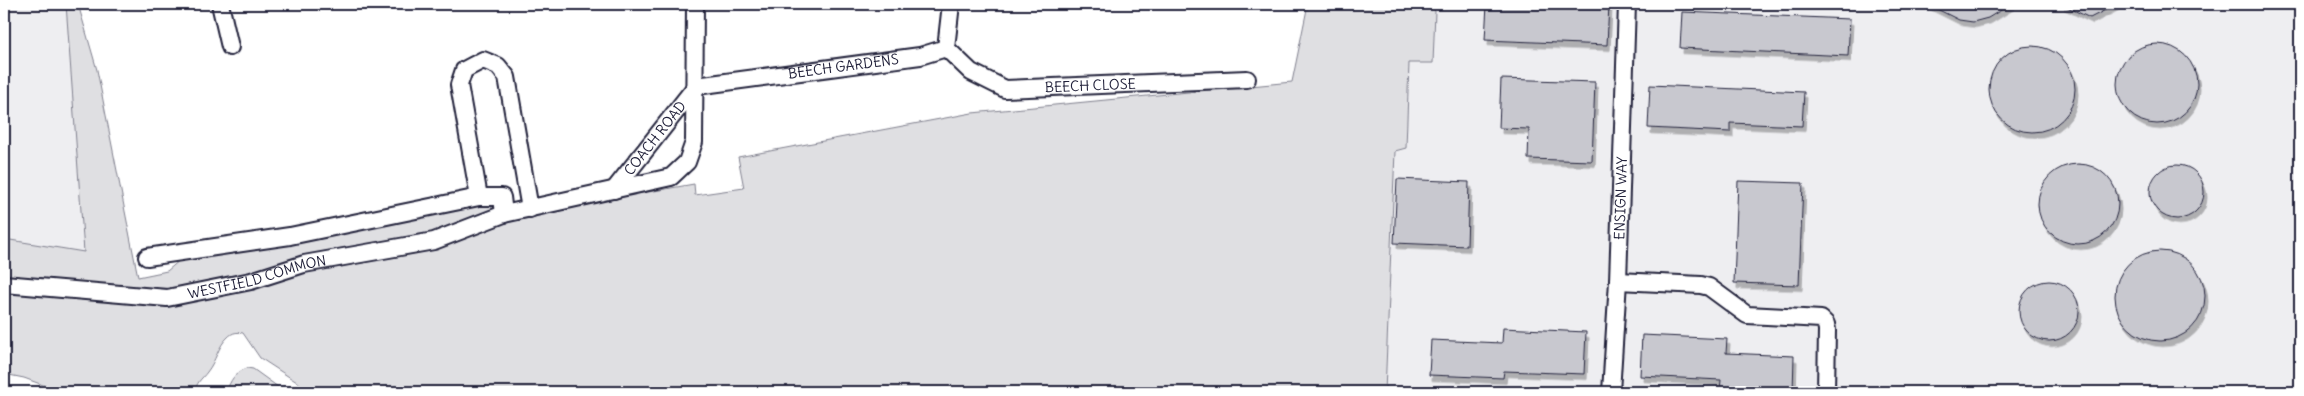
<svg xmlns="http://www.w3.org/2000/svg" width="2304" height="396" font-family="Delius,sans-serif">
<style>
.built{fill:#eeeef1}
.green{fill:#dfdfe2;stroke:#80808e}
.building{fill:#c8c8cf;stroke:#22223b;filter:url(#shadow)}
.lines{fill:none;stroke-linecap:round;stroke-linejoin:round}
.minor-casing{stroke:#22223b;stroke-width:20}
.minor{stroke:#fff;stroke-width:16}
.labels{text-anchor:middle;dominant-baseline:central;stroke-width:4;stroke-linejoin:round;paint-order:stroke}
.street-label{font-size:14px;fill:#22223b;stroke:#fff}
</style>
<defs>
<filter id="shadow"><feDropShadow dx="3" dy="5.5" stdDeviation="0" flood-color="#0004"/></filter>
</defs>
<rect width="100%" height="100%" fill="#fff"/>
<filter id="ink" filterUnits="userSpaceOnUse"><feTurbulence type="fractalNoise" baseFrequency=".02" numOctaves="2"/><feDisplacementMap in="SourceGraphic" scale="10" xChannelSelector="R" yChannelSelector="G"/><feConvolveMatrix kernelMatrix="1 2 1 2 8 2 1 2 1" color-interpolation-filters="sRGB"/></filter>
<g filter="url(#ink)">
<g class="built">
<polygon points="4,4 66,4 85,253 4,239"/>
<polygon points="1428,4 2300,4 2300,392 1385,392 1395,150 1406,148 1409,63 1433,63 1435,11"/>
</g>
<g class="green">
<path d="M66,4H78L97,70L138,277L167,271L186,255L485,203L509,219L537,216L620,197L694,184L695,195L744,188L738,157L972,113L1292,82L1308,4H1428L1435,11L1433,63H1409L1406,148L1395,151L1385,392H309L300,384L260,358L243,333C237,332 233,332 228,337C218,346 216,361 207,372C202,379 195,383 196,392H62L24,378L4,374V239L84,252Z"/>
<path d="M247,368L253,369L285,392H226C231,380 234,373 247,368Z"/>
</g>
<g class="building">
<polygon points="1487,4 1609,4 1607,45 1485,40"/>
<polygon points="1927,4 2011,4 1988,18 1973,22 1959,20"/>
<polygon points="2061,4 2117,4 2090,18"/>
<polygon points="1682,12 1850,19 1848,56 1680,48"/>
<circle cx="2157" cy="84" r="40"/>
<circle cx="2032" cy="89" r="43"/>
<polygon points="1501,79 1595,82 1592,161 1528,159 1529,129 1499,128"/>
<polygon points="1650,85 1804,92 1802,126 1730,123 1730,132 1648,128"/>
<circle cx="2078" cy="204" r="40"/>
<circle cx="2177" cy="192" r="27"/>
<polygon points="1397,179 1469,182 1467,246 1394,243"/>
<polygon points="1738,181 1803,183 1799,285 1734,283"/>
<circle cx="2160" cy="296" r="45"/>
<circle cx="2049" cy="311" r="30"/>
<polygon points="1503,328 1586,332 1584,374 1504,371 1503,378 1429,375 1431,340 1502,343"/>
<polygon points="1642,335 1727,339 1726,353 1794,356 1793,392 1720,390 1721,380 1640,376"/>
</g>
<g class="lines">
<defs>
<g id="minor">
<polyline points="220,4 230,47"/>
<path id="s1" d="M946,48L971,72L1005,89L1247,79"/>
<path id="s2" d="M614,190L696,86L920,56L946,48L951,4"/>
<polyline points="479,197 459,85 464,70 483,60 498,66 507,77 530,209"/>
<polyline points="147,257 290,236 479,197 502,197 504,214 671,177 687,162 694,142 695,4"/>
<polyline points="1618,281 1701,285 1709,287 1747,315 1821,319 1826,324 1827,330 1826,392"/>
<path id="s3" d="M4,284L167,298L251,281L304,264L434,241L504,214"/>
<path id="s4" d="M1611,392L1618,281L1627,4"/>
</g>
</defs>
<use href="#minor" class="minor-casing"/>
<use href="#minor" class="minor"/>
</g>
</g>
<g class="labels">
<g class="street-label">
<text stroke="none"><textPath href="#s2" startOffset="281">BEECH GARDENS</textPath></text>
<text stroke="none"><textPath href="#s1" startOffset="158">BEECH CLOSE</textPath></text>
<text stroke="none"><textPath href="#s2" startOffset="66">COACH ROAD</textPath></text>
<text stroke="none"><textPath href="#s4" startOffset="194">ENSIGN WAY</textPath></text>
<text stroke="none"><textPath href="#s3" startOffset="256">WESTFIELD COMMON</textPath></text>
</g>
</g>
<rect width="2304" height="396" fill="none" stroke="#fff" stroke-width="20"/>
<rect x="10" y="10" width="2284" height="376" fill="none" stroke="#22223b" stroke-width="2" filter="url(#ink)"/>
</svg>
